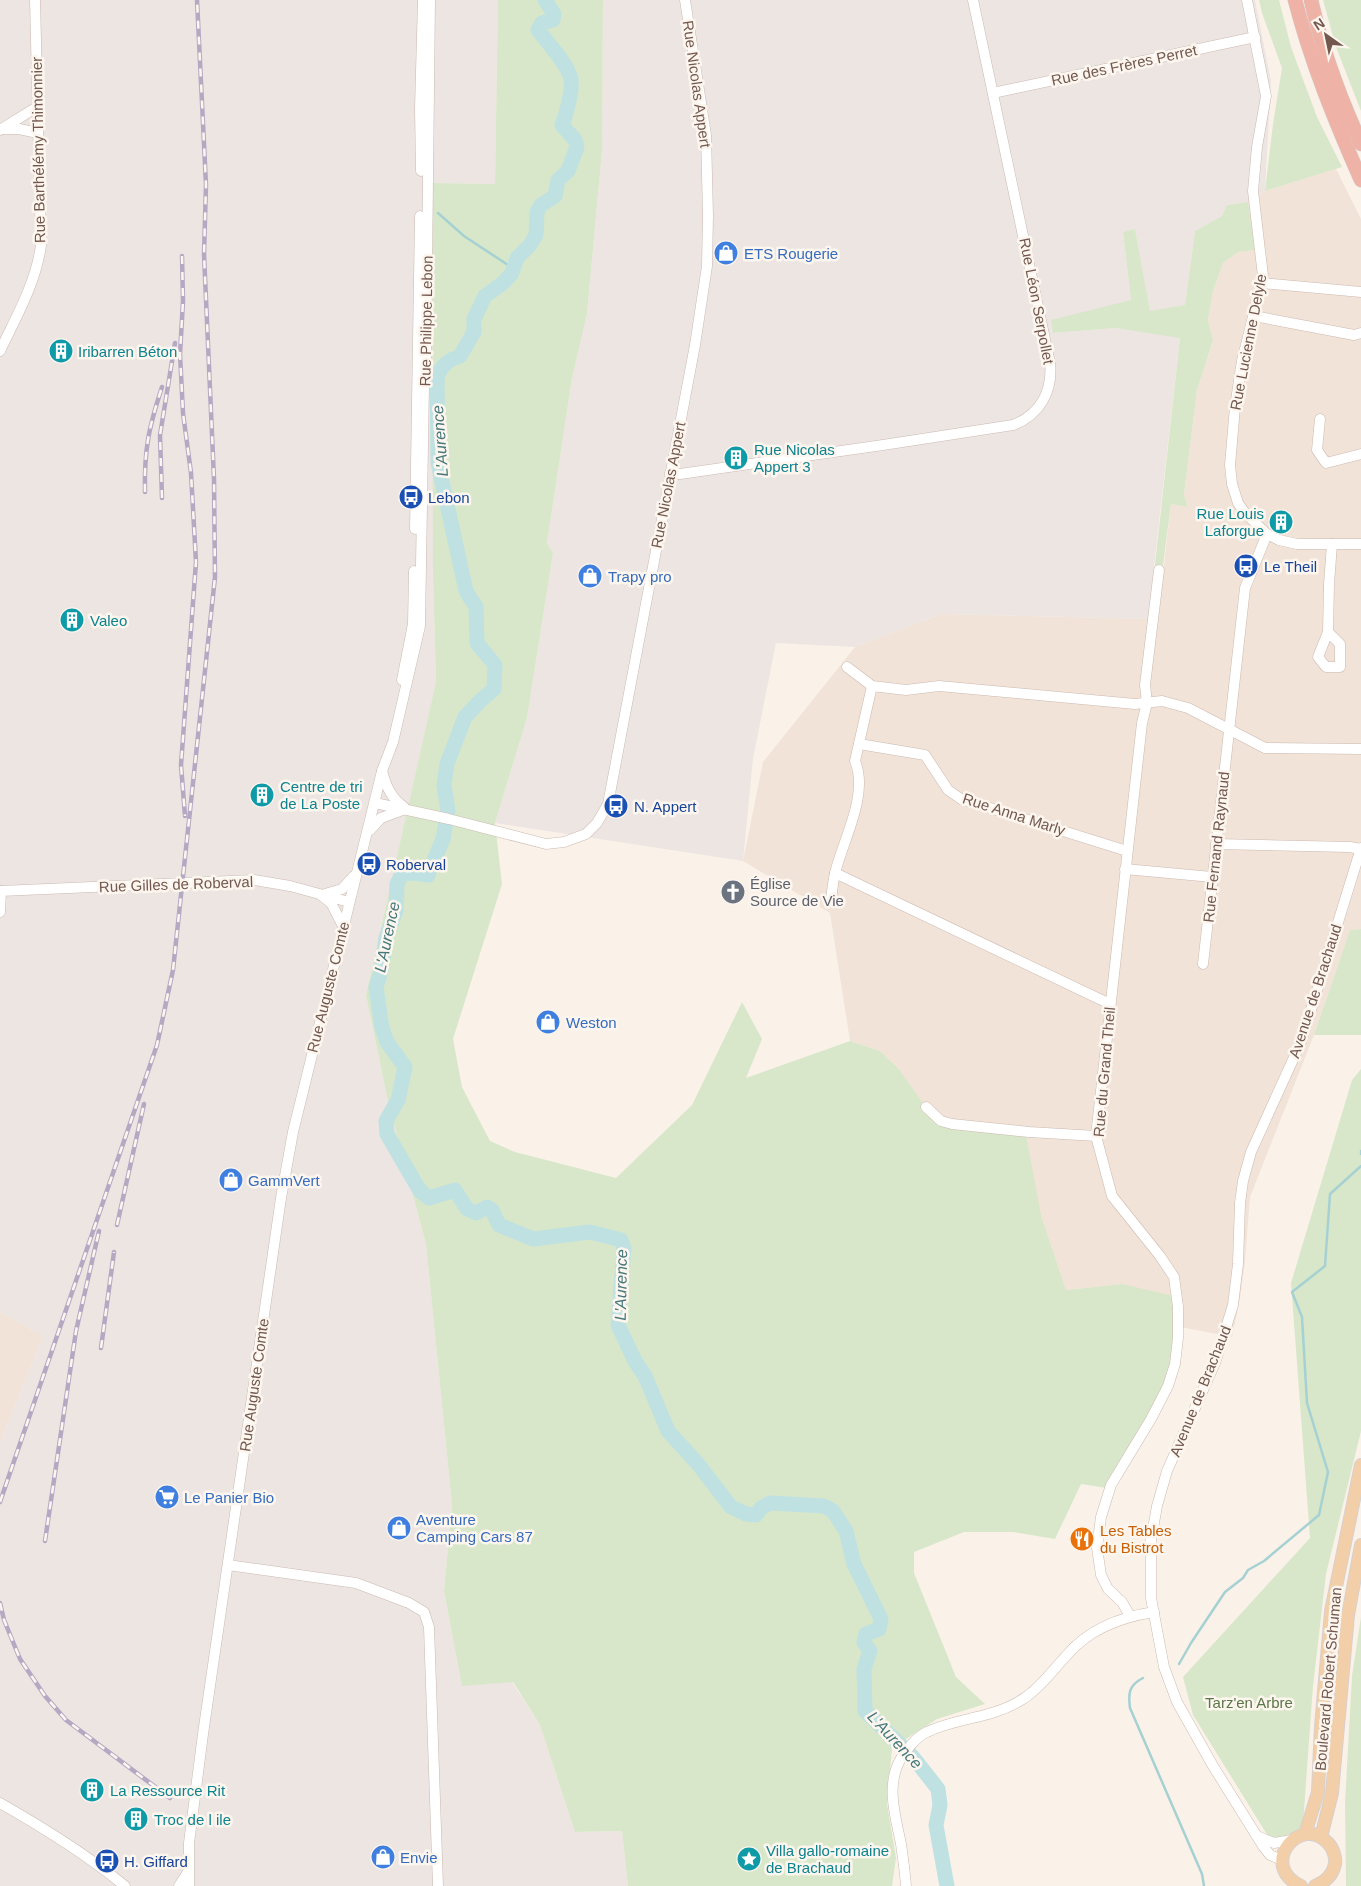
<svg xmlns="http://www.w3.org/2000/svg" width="1361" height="1886" font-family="Arial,sans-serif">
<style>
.residential{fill:#f1e3d8}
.industrial{fill:#ece5e2}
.green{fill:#d8e7c9}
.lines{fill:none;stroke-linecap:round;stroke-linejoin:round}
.stream{stroke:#a6d1d3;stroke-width:2.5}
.river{stroke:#bfe1e2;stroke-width:15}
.minor-casing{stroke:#ccb9b0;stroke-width:11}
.major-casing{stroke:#d8d0ce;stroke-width:14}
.highway-casing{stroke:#d8d0ce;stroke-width:15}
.minor{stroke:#fff;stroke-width:10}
.major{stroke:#f2cfa9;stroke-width:12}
.highway{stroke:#eeb2a6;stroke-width:14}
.rail-casing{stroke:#b4a8c3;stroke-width:4.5}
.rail{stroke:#fdf6ef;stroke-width:2.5;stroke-dasharray:8;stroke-linecap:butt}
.labels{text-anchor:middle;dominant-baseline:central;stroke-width:5;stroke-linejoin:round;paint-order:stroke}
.street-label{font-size:15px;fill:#72584f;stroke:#fdf6ef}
.shop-label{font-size:15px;fill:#366cbe;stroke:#fdf6ef;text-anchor:start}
.culture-label{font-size:15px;fill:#0d838f;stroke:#fdf6ef;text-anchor:start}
.transit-label{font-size:15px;fill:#164399;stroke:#fdf6ef;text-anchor:start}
.worship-label{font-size:15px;fill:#5b616d;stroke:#fdf6ef;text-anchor:start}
.food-label{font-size:15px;fill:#c56008;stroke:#fdf6ef;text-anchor:start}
.park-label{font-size:15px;fill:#5b7748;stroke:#fdf6ef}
.water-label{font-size:16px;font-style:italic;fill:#47797c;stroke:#fdf6ef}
</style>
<rect width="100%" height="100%" fill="#faf2e9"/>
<g class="residential">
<polygon points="1336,169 1361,219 1361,929 1350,930 1314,1035 1250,1197 1245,1261 1240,1299 1232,1337 1175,1326 1122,1284 1066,1290 1041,1215 927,1110 899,1069 880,1051 850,1041 830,913 743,861 763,762 855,647 942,614 1148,619 1154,573 1163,573 1171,504 1188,507 1184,495 1197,390 1213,342 1208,320 1213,291 1223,263 1238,252 1255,250 1248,202 1265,191"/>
<polygon points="0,1312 43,1336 0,1443"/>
</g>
<g class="industrial">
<polygon points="0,0 498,0 495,184 433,183 433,574 436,683 366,995 389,1106 426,1244 452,1504 444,1591 462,1685 512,1682 540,1725 575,1832 622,1831 628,1886 0,1886 0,1443 43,1336 0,1312"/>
<polygon points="603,0 1255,0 1271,81 1265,191 1248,202 1227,205 1222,216 1195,231 1185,305 1150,312 1135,229 1123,232 1131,300 1053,333 1116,328 1180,337 1148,619 942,614 855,647 776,643 753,759 743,861 495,823 527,718 553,553 547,543 572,378 587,314 602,151"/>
</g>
<g class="green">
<path d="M498,0H603L602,151L587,314L572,378L547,543L553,553L527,718L495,823L502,884L453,1039L462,1087L490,1141L515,1152L616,1178L692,1105L742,1002L762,1039L746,1078L850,1041L880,1051L899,1069L934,1119L1026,1135L1041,1215L1066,1290L1122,1284L1174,1296C1174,1313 1175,1330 1174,1346C1170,1387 1127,1450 1107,1488L1081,1484L1055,1539L1013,1532H964L914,1552V1573L956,1677L985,1704L937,1719L892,1748L887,1804L896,1858L892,1886H628L622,1831L575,1832L540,1725L513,1682L462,1686L444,1591L452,1504L426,1244L389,1106L366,995L436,682L433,574L432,183L495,184Z"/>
<polygon points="1259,0 1279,0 1291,47 1317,117 1342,167 1265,191 1273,124 1282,68 1262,13"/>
<polygon points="1323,0 1361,0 1361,111 1336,47"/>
<polygon points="1248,202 1255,250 1238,252 1223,263 1213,291 1208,320 1213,341 1197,390 1184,495 1188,507 1171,504 1162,573 1154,573 1180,338 1116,328 1053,333 1051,320 1131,300 1123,232 1135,229 1150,311 1185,305 1195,231 1222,216 1227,205"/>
<polygon points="1361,929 1361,1035 1314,1035 1350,930"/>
<polygon points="1361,1069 1361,1431 1326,1574 1313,1686 1302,1838 1271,1841 1193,1715 1183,1677 1310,1538 1291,1283 1352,1080"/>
<polygon points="1361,1617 1361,1886 1346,1886 1345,1803 1352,1676"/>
</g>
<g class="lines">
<g class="stream">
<polyline points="438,213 464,236 514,269"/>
<polyline points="1361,1151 1361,1154"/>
<polyline points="1179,1664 1191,1643 1225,1592 1243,1578 1248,1570 1264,1561 1319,1515 1328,1472 1307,1403 1302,1317 1292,1292 1325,1266 1330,1194 1361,1166"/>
<path d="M1143,1678C1129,1685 1128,1693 1130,1708L1202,1874L1204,1886"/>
</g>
<path class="river" d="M545,0L554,14L553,20L542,23L538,30C547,42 568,64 571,79C573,90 566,115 562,125L575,140L577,147L568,171L558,180L555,196L541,205L537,212L536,235L530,245L517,258L512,273L503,283L485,296L474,319V332L460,356C448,360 442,365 437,377L438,463L466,591L476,607L477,643L495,665L494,689L480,701L465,717L447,764L444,785L448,811L443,839L428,875L414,873L402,874L397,884L396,911L386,938L381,972L376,987L382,1028L387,1042L405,1067L398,1100L386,1121L387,1134L420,1191L429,1198L455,1190L467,1209L476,1213L487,1207L492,1210L499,1225L533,1239L590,1232L621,1240L624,1248L618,1325L635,1361L645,1376L668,1431L698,1464L731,1507L746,1514L756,1515L761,1508L770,1503L824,1506L833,1511L846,1531L854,1564L881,1619L879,1629L866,1634L864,1642L870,1651L864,1669L865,1711L913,1757L938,1789L940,1805L936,1825L947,1886"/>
<defs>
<g id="minor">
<polyline points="1247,0 1266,96 1257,147 1253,191 1263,276 1242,361 1235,407 1230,465 1232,484 1238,503 1245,513 1267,534 1279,540 1297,544 1361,544"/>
<polyline points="993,93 1255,37"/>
<polyline points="2,129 19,129 38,133"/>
<polyline points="0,130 37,107"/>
<polyline points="421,171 420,108 423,0"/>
<polyline points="1261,283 1361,292"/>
<polyline points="1254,316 1354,335 1361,333"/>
<path d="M0,351C16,317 36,283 41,245L35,0"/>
<polyline points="1320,419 1317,450 1326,463 1361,454"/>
<path d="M670,473L680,474L883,445L1013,425C1040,415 1053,391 1050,363L973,0"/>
<polyline points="415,529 420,216"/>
<polyline points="1328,632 1340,644 1340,667 1326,667 1318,657 1328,632 1329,584 1332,544"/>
<polyline points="847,667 872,686"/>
<polyline points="402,680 413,624 414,571"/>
<polyline points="859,744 925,755 948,790 961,799 1127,851"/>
<path d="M382,771C386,786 391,798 404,807"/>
<polyline points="375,803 449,819 546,844 564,842 586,834 597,823 608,804 695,345 707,266 708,216 706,135 685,0"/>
<polyline points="370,830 381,818 405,809"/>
<polyline points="1216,844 1350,847 1360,849"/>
<polyline points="1125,869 1212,877"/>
<polyline points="835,873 1110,1004"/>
<polyline points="0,891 254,880 290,886 349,902"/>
<polyline points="325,894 342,889 354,876"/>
<polyline points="321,895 331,903 344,928"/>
<path d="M831,900C832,892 833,882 835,873C843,840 869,795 855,761L872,686L906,690L939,686L1135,704L1162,701L1188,708L1265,748L1361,749"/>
<polyline points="0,912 1,891"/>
<polyline points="1203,964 1245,588 1267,534"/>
<polyline points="926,1107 941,1121 952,1124 1029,1132 1096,1136"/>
<polyline points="228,1565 356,1583 409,1603 424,1612 429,1627 438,1886"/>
<polyline points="1130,1616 1122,1602 1108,1589 1101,1575 1097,1548 1101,1517 1111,1485 1151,1419 1168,1386 1175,1364 1178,1338 1178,1307 1174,1277 1160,1256 1112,1196 1096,1136 1142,723 1147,703 1145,685 1159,570"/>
<path d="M0,1803C44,1828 86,1854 125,1886"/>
<polyline points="1259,1837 1274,1843 1292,1840"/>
<polyline points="1282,1860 1270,1855 1263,1846 1213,1766 1177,1702 1164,1667 1151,1598 1151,1540 1157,1506 1167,1471 1215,1363 1233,1305 1238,1264 1240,1203 1243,1181 1251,1152 1301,1042 1361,848"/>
<polyline points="179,1886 188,1872"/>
<polyline points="189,1886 189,1843 203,1734 281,1198 293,1132 382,771 393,742 420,626 424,385 426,358 430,0"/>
<path d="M906,1886C905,1872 903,1858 901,1844C896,1818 886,1788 899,1762C904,1752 917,1736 927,1732C956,1718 988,1719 1018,1702C1038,1691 1051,1672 1067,1655C1089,1629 1121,1617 1154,1612"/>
</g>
<g id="major">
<polyline points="1305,1834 1318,1792 1321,1726 1331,1611 1361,1465"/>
<polyline points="1321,1837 1332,1793 1348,1615 1361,1545"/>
<path d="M1301,1886C1257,1865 1301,1813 1328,1843C1333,1848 1336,1857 1335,1864C1333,1875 1325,1882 1315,1886"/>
</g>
<g id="highway">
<path d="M1295,0C1311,62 1335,121 1361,180"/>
<path d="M1311,0C1322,49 1340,98 1361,144"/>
</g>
</defs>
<use href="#minor" class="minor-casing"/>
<use href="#major" class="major-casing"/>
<use href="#highway" class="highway-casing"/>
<use href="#minor" class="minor"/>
<use href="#major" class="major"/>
<use href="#highway" class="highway"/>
<defs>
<g id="rail">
<polyline points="182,256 183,301 180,354 183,413 191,473 196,562 181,765 185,816"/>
<path d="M145,492C144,449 149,427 162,387"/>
<polyline points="162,498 160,435 175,343"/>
<polyline points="117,1225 144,1104"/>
<polyline points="101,1348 114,1252"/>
<polyline points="0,1502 157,1045 173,970 215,577 214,479 204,254 206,185 197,0"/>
<polyline points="45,1541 76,1331 99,1231"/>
<polyline points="0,1603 4,1620 20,1659 45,1696 66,1720 170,1798"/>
</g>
</defs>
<use href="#rail" class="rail-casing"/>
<use href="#rail" class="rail"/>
</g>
<defs>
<symbol id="shop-disc" viewBox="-11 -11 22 22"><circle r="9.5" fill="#3f7fe0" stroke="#fdf6ef"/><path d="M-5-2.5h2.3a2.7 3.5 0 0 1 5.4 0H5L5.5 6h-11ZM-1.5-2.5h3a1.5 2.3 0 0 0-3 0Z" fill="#fff"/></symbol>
<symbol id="building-disc" viewBox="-11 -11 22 22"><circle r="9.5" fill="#0f9aa8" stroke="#fdf6ef"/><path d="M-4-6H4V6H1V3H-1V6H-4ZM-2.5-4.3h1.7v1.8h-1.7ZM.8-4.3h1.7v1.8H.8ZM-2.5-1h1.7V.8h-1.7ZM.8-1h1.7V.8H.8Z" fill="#fff"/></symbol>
<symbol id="bus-disc" viewBox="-11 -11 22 22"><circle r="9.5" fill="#1a4fb4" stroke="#fdf6ef"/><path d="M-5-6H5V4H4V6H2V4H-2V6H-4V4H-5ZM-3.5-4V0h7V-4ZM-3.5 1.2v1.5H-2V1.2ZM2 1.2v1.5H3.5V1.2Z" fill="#fff"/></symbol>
<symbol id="church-disc" viewBox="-11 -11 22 22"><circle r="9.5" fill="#6b7280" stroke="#fdf6ef"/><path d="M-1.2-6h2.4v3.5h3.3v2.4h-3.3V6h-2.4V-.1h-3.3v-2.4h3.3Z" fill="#fff"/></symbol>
<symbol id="supermarket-disc" viewBox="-11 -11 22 22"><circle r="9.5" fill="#3f7fe0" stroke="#fdf6ef"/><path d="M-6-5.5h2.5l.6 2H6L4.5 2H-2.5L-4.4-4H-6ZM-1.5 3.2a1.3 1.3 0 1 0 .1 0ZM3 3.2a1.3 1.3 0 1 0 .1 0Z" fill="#fff"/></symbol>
<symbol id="restaurant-disc" viewBox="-11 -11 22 22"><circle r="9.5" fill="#e8710a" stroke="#fdf6ef"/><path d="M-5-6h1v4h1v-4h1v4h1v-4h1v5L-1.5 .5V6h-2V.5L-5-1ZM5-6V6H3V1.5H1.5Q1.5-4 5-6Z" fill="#fff"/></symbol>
<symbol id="sight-disc" viewBox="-11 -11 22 22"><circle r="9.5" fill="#0f9aa8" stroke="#fdf6ef"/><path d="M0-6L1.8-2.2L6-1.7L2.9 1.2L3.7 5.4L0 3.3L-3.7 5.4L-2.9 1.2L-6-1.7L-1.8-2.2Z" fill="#fff"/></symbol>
</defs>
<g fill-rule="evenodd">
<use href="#shop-disc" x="712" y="239" width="28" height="28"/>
<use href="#building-disc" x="47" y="337" width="28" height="28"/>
<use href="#building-disc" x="722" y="444" width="28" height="28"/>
<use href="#bus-disc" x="397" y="483" width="28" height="28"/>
<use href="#building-disc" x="1267" y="508" width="28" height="28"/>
<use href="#bus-disc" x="1232" y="552" width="28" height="28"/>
<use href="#shop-disc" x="576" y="562" width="28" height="28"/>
<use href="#building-disc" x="58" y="606" width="28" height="28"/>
<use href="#building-disc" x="248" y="781" width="28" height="28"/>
<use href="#bus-disc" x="602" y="792" width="28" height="28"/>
<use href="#bus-disc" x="355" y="850" width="28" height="28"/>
<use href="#church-disc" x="719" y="878" width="28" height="28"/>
<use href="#shop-disc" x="534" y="1008" width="28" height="28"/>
<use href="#shop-disc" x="217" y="1166" width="28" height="28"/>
<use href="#supermarket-disc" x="153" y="1483" width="28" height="28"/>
<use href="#shop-disc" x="385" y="1514" width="28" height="28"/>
<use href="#restaurant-disc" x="1068" y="1525" width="28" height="28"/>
<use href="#building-disc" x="78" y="1776" width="28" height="28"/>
<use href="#building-disc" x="122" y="1805" width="28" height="28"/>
<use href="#shop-disc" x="369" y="1843" width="28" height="28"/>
<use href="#sight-disc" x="735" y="1845" width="28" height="28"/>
<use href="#bus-disc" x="93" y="1847" width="28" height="28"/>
</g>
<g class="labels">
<g class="street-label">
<text transform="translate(1124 65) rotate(-12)">Rue des Frères Perret</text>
<text transform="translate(697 84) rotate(82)">Rue Nicolas Appert</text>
<text transform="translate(38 150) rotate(-91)">Rue Barthélémy Thimonnier</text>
<text transform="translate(1037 301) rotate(79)">Rue Léon Serpollet</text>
<text transform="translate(426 321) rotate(-89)">Rue Philippe Lebon</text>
<text transform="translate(1248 342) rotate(-79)">Rue Lucienne Delyle</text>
<text transform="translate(668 485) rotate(-79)">Rue Nicolas Appert</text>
<text transform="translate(1014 814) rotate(18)">Rue Anna Marly</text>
<text transform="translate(1216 847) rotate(-84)">Rue Fernand Raynaud</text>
<text transform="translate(176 884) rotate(-2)">Rue Gilles de Roberval</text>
<text transform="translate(328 987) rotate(-76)">Rue Auguste Comte</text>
<text transform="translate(1315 991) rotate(-72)">Avenue de Brachaud</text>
<text transform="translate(1104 1072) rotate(-85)">Rue du Grand Theil</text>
<text transform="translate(254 1385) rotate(-82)">Rue Auguste Comte</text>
<text transform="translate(1200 1391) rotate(-68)">Avenue de Brachaud</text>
<text transform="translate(1328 1679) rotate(-85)">Boulevard Robert Schuman</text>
</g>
<g class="shop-label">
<text x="744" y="253">ETS Rougerie</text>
<text x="608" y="576">Trapy pro</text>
<text x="566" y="1022">Weston</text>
<text x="248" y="1180">GammVert</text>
<text x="184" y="1497">Le Panier Bio</text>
<text x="416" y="1519">Aventure<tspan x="416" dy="17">Camping Cars 87</tspan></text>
<text x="400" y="1857">Envie</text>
</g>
<g class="culture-label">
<text x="78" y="351">Iribarren Béton</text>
<text x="754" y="449">Rue Nicolas<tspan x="754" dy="17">Appert 3</tspan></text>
<text x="1264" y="513" text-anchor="end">Rue Louis<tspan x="1264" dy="17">Laforgue</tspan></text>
<text x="90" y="620">Valeo</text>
<text x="280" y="786">Centre de tri<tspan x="280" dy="17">de La Poste</tspan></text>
<text x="110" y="1790">La Ressource Rit</text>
<text x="154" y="1819">Troc de l ile</text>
<text x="766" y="1850">Villa gallo-romaine<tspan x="766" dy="17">de Brachaud</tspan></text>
</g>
<g class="transit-label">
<text x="428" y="497">Lebon</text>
<text x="1264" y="566">Le Theil</text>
<text x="634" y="806">N. Appert</text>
<text x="386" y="864">Roberval</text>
<text x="124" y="1861">H. Giffard</text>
</g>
<g class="worship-label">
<text x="750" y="883">Église<tspan x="750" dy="17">Source de Vie</tspan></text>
</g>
<g class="food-label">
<text x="1100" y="1530">Les Tables<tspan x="1100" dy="17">du Bistrot</tspan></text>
</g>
<g class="park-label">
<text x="1249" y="1702">Tarz'en Arbre</text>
</g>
<g class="water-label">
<text transform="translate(440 441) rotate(-94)">L'Aurence</text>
<text transform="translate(387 937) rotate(-78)">L'Aurence</text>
<text transform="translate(621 1285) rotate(-89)">L'Aurence</text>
<text transform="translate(895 1740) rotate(47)">L'Aurence</text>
</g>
</g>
<g transform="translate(1326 35) rotate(327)" stroke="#fdf6ef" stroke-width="4" paint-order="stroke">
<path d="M0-4L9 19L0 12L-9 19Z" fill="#72584f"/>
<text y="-8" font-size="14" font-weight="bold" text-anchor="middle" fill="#72584f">N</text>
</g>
</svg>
